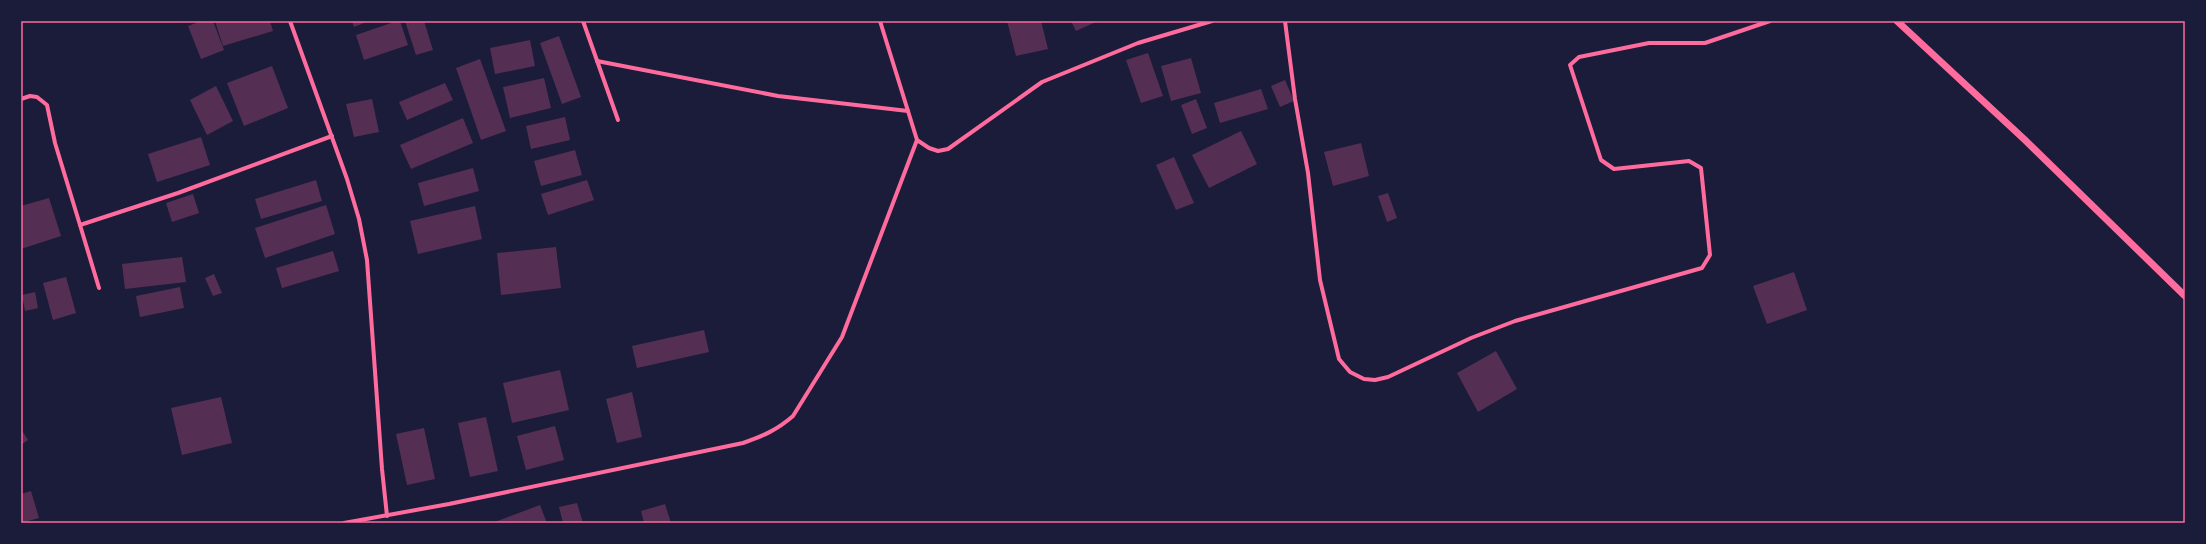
<svg xmlns="http://www.w3.org/2000/svg" width="2206" height="544" font-family="'Roboto Condensed',sans-serif">
<style>
.building{fill:#542f53}
.lines{fill:none;stroke-linecap:round;stroke-linejoin:round}
.minor{stroke:#ff6b9d;stroke-width:4}
.tertiary{stroke:#ff6b9d;stroke-width:7}
.neatline{fill:none;stroke:#ff6b9d;stroke-width:1.5}
</style>
<rect width="100%" height="100%" fill="#1b1b3a"/>
<g class="building">
<polygon points="201,21 213,21 224,50 201,59 188,26"/>
<polygon points="215,21 270,21 273,31 223,46"/>
<polygon points="352,21 369,21 354,27"/>
<polygon points="397,21 400,21 408,45 364,60 356,35"/>
<polygon points="405,21 424,21 433,50 416,55"/>
<polygon points="1007,21 1041,21 1048,49 1016,56"/>
<polygon points="1071,21 1098,21 1076,31"/>
<polygon points="559,36 581,97 562,104 540,43"/>
<polygon points="530,40 535,66 495,74 490,48"/>
<polygon points="1148,53 1163,96 1141,103 1126,60"/>
<polygon points="1191,58 1201,93 1171,101 1161,66"/>
<polygon points="480,59 506,131 481,140 456,68"/>
<polygon points="272,66 288,108 244,126 227,83"/>
<polygon points="544,78 551,108 510,118 503,87"/>
<polygon points="1285,80 1294,101 1280,107 1271,86"/>
<polygon points="445,83 453,100 407,120 399,102"/>
<polygon points="216,86 233,121 207,135 190,100"/>
<polygon points="1261,89 1268,109 1220,123 1214,103"/>
<polygon points="372,99 379,132 354,137 346,104"/>
<polygon points="1196,99 1207,128 1192,134 1181,105"/>
<polygon points="565,117 570,140 531,149 526,126"/>
<polygon points="463,118 473,143 411,169 400,145"/>
<polygon points="1241,131 1257,164 1209,188 1192,155"/>
<polygon points="201,137 210,165 157,182 148,154"/>
<polygon points="1361,143 1369,176 1333,186 1324,152"/>
<polygon points="575,150 582,175 541,186 534,161"/>
<polygon points="1174,157 1194,203 1176,210 1156,165"/>
<polygon points="473,168 479,191 424,206 418,183"/>
<polygon points="316,180 322,201 261,219 255,199"/>
<polygon points="587,180 594,200 548,215 541,194"/>
<polygon points="1388,193 1397,218 1387,222 1378,196"/>
<polygon points="193,194 199,213 172,222 166,203"/>
<polygon points="49,198 61,236 21,249 21,206"/>
<polygon points="326,205 335,234 265,258 255,228"/>
<polygon points="475,206 482,239 418,254 410,221"/>
<polygon points="556,247 561,288 501,295 497,253"/>
<polygon points="333,251 339,271 282,288 276,268"/>
<polygon points="182,257 186,282 125,289 122,264"/>
<polygon points="1794,272 1807,310 1767,324 1753,286"/>
<polygon points="214,274 222,293 213,296 205,278"/>
<polygon points="66,277 76,313 53,320 43,283"/>
<polygon points="180,287 184,308 140,317 136,296"/>
<polygon points="35,292 38,308 25,311 22,295"/>
<polygon points="704,330 709,352 637,368 632,346"/>
<polygon points="1496,351 1517,389 1478,412 1457,373"/>
<polygon points="560,370 569,410 512,423 503,383"/>
<polygon points="632,392 642,437 617,443 606,399"/>
<polygon points="221,397 232,443 182,455 171,408"/>
<polygon points="486,417 498,471 470,477 458,423"/>
<polygon points="555,426 564,460 526,470 517,436"/>
<polygon points="424,428 435,479 407,485 396,434"/>
<polygon points="21,429 28,440 21,445"/>
<polygon points="31,491 39,518 21,523 21,494"/>
<polygon points="577,503 583,523 563,523 559,507"/>
<polygon points="665,504 671,523 644,523 641,511"/>
<polygon points="540,505 547,523 492,523"/>
</g>
<g class="lines">
<g class="minor">
<polyline points="290,21 347,179 359,219 367,260 382,469 387,516"/>
<polyline points="583,21 618,120"/>
<polyline points="880,21 917,140 929,148 938,151 948,149 1042,82 1138,43 1212,21"/>
<polyline points="1285,21 1295,99 1308,173 1320,280 1339,359 1350,372 1364,379 1375,380 1388,377 1471,338 1515,321 1702,268 1710,255 1701,168 1689,161 1614,169 1601,160 1570,65 1579,57 1649,43 1705,43 1770,21"/>
<polyline points="597,61 778,96 908,111"/>
<polyline points="21,99 30,96 37,97 47,105 55,143 80,225"/>
<polyline points="99,288 80,225 178,193 332,136"/>
<path d="M344,523L449,504L743,443C763,436 777,430 793,416L842,337L917,140"/>
</g>
<polyline class="tertiary" points="1897,21 2025,140 2185,296"/>
</g>
<rect width="2206" height="544" fill="none" stroke="#1b1b3a" stroke-width="44"/>
<rect x="22" y="22" width="2162" height="500" class="neatline"/>
</svg>
